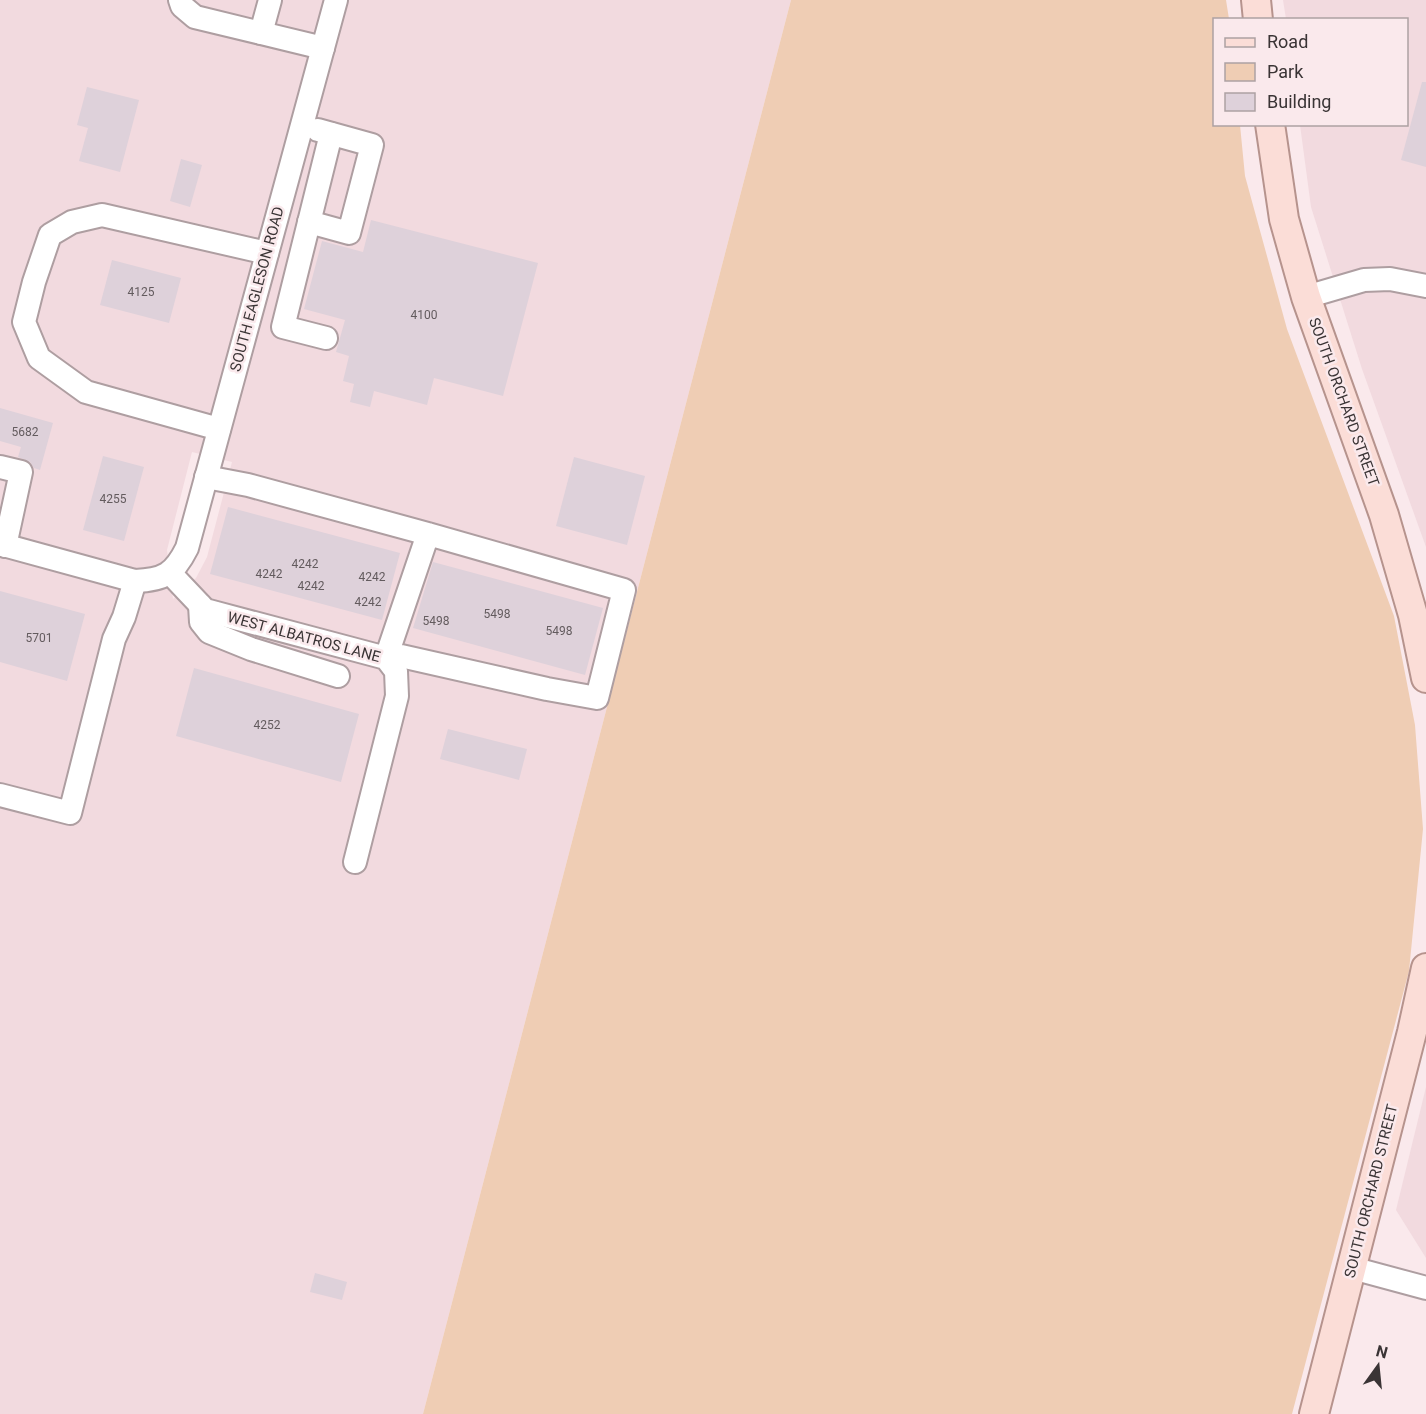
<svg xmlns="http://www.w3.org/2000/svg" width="1426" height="1414" font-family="Roboto,sans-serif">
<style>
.built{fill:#f2dadf;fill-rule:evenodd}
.green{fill:#efcdb4}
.building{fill:#ded1da}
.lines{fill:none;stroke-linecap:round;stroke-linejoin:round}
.minor-casing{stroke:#ae9ea1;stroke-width:26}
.major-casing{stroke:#b6938d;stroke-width:32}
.minor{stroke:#fff;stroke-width:22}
.major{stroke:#fbddd7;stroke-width:28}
.labels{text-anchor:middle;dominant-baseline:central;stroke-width:5;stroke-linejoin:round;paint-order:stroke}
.number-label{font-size:12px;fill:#635b5e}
.street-label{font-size:15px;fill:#3a3435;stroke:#fae9ec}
</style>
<rect width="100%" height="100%" fill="#fae9ec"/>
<g class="built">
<path d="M0,0H791L423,1414H0ZM192,452L232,462L207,557L196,578L173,599L167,550Z"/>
<polygon points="1283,0 1426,0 1426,547 1362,369 1311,207 1300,125 1406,124 1406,20 1286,19"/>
<polygon points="1426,1087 1426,1258 1396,1210"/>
</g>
<polygon class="green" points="791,0 1226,0 1229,19 1214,20 1214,124 1240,125 1245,176 1287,329 1394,616 1415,725 1423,829 1409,971 1292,1414 423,1414"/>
<g class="building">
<polygon points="1422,82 1426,82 1426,167 1401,160"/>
<polygon points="87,87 139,100 120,172 79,161 88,128 77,125"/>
<polygon points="181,159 202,165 190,207 170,201"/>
<polygon points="371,220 538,263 503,396 434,378 427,405 374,391 370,407 350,402 354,384 343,381 349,356 336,352 345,320 304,309 322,241 363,252"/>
<polygon points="112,260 181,278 169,323 100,305"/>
<polygon points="0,408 53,423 40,470 34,468 30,462 18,457 21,447 0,441"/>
<polygon points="103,456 144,467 124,541 83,530"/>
<polygon points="574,457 645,476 627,545 556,526"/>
<polygon points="228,507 400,553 382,620 210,574"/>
<polygon points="433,562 603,608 585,675 413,628"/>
<polygon points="0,591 85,614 67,681 0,662"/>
<polygon points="194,668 359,714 341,782 176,736"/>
<polygon points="448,729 527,749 519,780 440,759"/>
<polygon points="315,1273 347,1282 342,1300 310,1292"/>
</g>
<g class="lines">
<defs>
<g id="minor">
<polyline points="180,0 182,6 195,17 323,48"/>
<polyline points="261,33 270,0"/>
<polyline points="309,222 349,233 372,145 318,130"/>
<polyline points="1306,297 1364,280 1390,279 1426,286"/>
<polyline points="326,338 283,327 331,134"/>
<polyline points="219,429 86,392 39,358 24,322 34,282 50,235 72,222 102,215 267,253"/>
<polyline points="0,467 21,472 5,546"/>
<polyline points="206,477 248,485 428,534 624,590 597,698 547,689 401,656 386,658 428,534"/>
<path d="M0,544L135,581C164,580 174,574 187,548L336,0"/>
<polyline points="170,573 205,610 386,658 396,671 397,696 355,862"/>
<polyline points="200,605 201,622 209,632 251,649 338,676"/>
<polyline points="0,795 70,813 114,639 124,617 135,581"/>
<polyline points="1352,1268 1426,1288"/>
</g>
<g id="major">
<polyline points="1256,0 1258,20"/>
<polyline points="1270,124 1284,219 1306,297 1384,515 1413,615 1426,678"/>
<polyline points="1314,1414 1412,1032 1426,968"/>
</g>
</defs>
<use href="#minor" class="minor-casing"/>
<use href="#major" class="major-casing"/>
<use href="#minor" class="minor"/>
<use href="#major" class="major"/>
</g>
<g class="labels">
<g class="number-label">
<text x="141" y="292">4125</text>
<text x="424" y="315">4100</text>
<text x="25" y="432">5682</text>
<text x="113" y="499">4255</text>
<text x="305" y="564">4242</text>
<text x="269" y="574">4242</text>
<text x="372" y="577">4242</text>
<text x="311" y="586">4242</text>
<text x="368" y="602">4242</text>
<text x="497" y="614">5498</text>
<text x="436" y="621">5498</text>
<text x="559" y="631">5498</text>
<text x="39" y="638">5701</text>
<text x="267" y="725">4252</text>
</g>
<g class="street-label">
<text transform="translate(257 289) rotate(-75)">SOUTH EAGLESON ROAD</text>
<text transform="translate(1344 402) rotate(70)">SOUTH ORCHARD STREET</text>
<text transform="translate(304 637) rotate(15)">WEST ALBATROS LANE</text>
<text transform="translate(1371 1191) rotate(-76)">SOUTH ORCHARD STREET</text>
</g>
</g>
<rect x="1213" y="18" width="195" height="108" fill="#fae9ec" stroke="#ada1a3" stroke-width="1.5"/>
<rect x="1225" y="38" width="30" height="9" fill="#fbddd7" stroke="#ada1a3" stroke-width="1.5"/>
<text x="1267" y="48" font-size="18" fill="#3a3435">Road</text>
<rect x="1225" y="63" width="30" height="18" fill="#efcdb4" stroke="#ada1a3" stroke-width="1.5"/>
<text x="1267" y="78" font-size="18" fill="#3a3435">Park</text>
<rect x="1225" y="93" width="30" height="18" fill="#ded1da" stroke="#ada1a3" stroke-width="1.5"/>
<text x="1267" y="108" font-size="18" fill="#3a3435">Building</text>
<g transform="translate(1378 1366) rotate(15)" stroke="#fae9ec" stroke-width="4.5" paint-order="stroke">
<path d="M0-4.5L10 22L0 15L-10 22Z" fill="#3a3435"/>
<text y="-9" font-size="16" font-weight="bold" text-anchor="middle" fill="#3a3435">N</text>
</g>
</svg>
